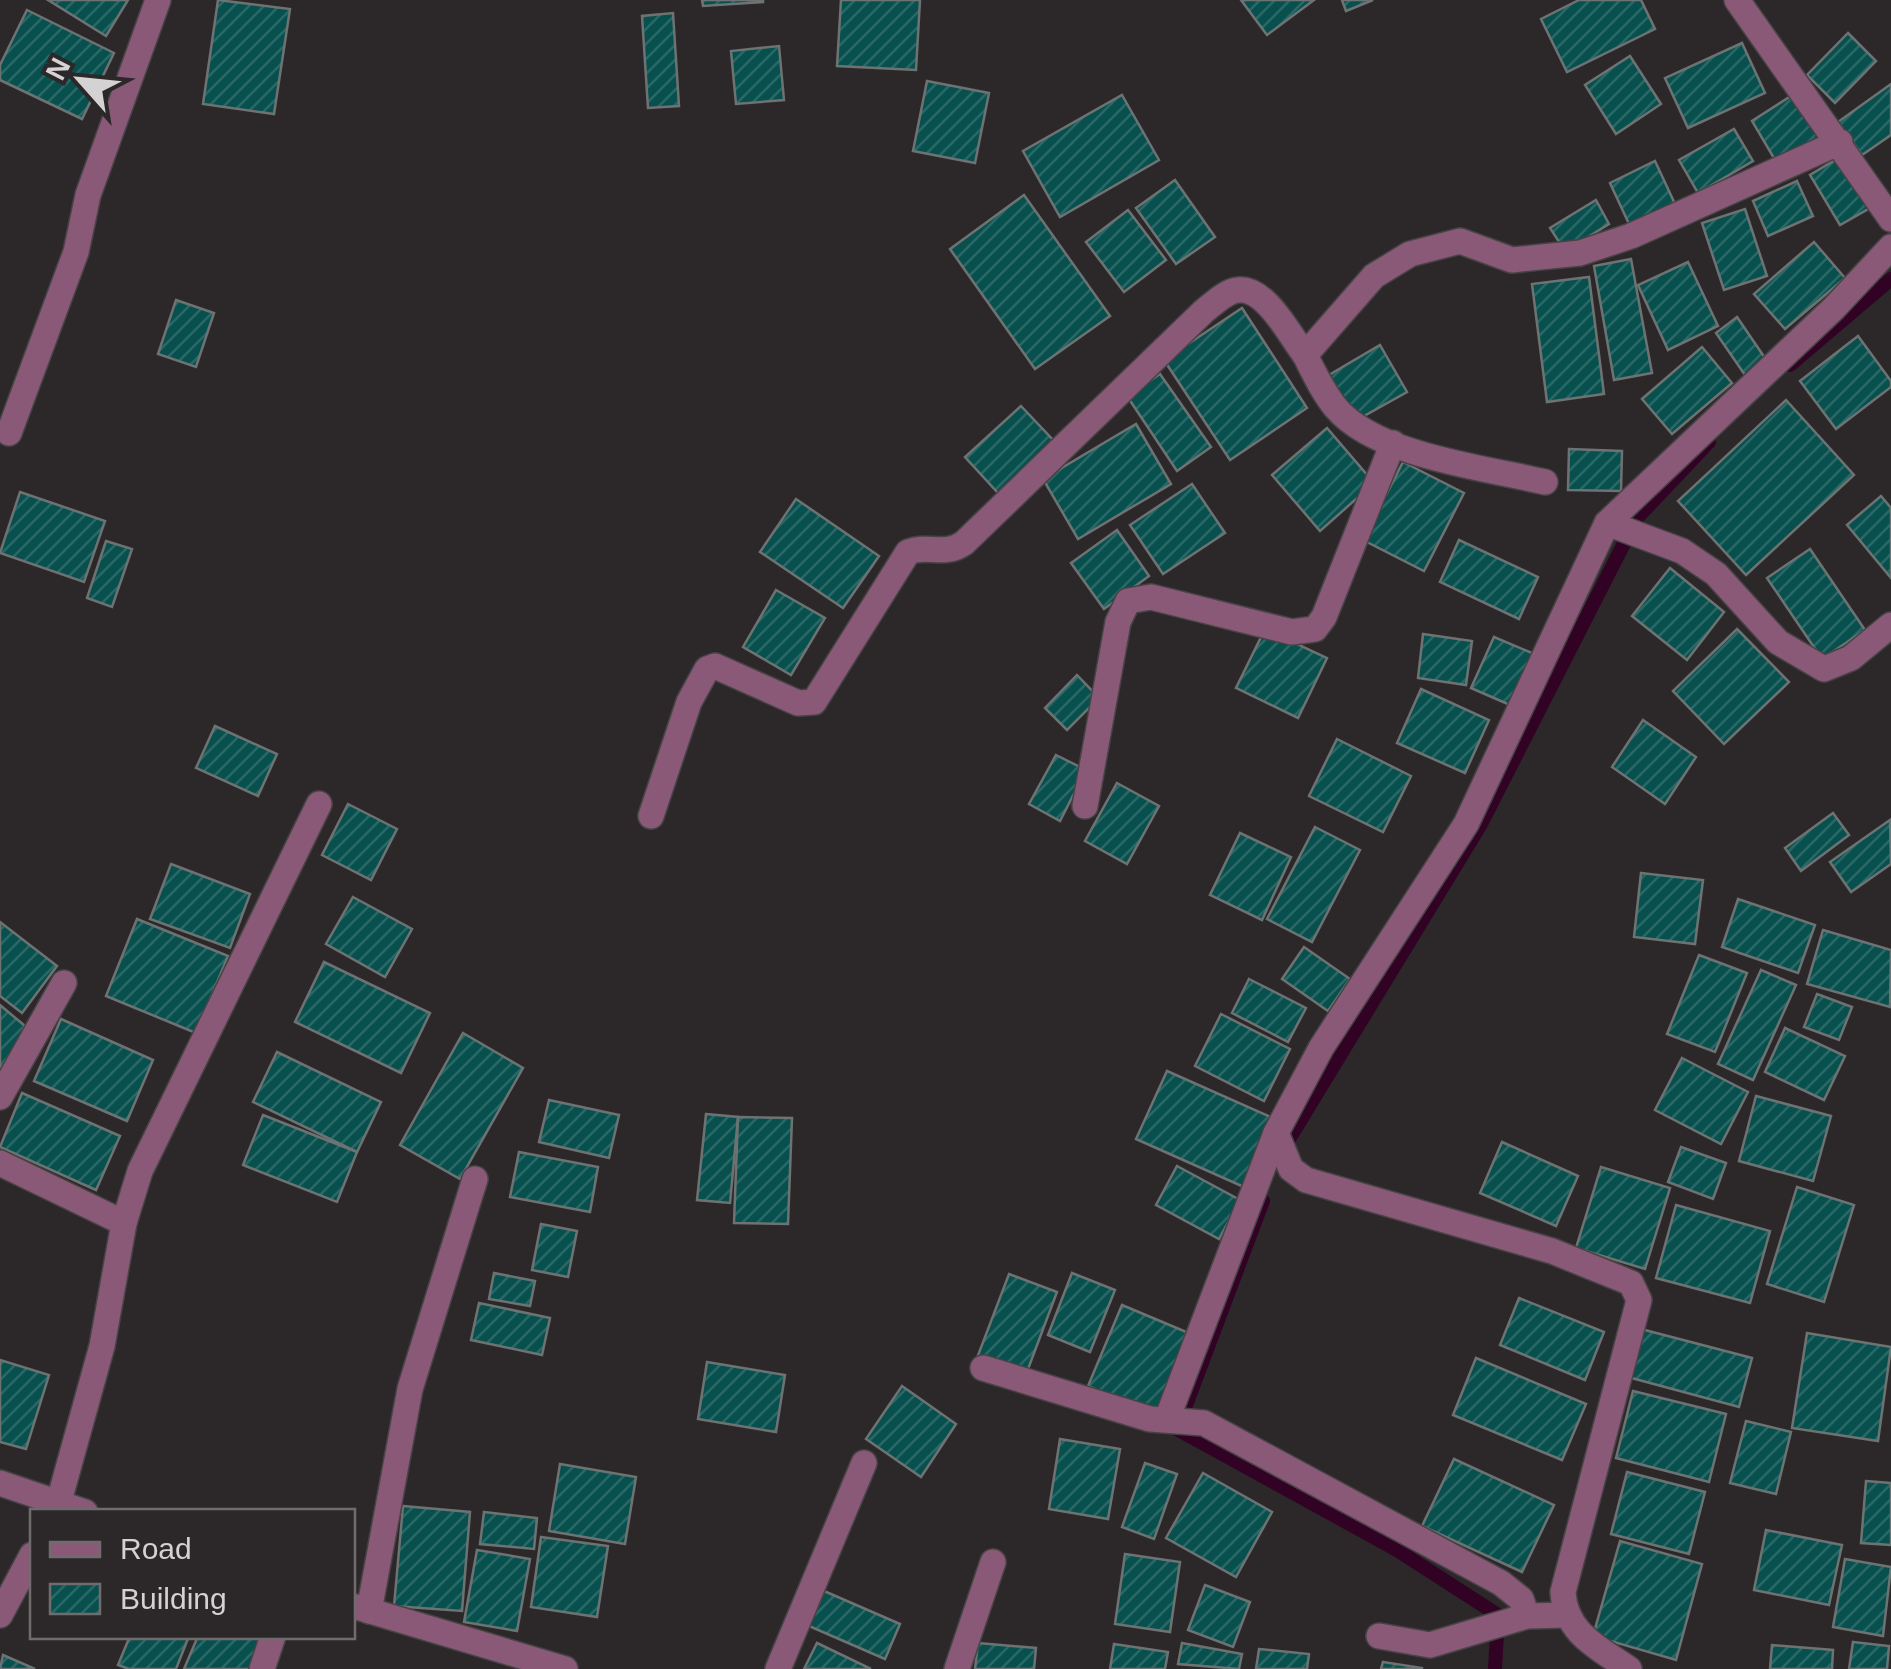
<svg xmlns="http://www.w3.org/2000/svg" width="1891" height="1669" font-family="Helvetica,sans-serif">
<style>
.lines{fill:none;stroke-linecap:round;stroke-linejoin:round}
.stream{stroke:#310224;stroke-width:14}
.building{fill:url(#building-hatch);stroke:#6d7372;stroke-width:2.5}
.minor-casing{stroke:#474345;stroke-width:28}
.minor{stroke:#895977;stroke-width:25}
</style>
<defs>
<pattern id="building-hatch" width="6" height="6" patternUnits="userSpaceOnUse" patternTransform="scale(2.5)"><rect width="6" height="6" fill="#07504e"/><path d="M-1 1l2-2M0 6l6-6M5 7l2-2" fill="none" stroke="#2a6867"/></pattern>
</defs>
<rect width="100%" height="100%" fill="#2c282a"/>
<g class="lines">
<g class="stream">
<polyline points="1790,365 1891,279"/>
<polyline points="1283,1149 1481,824 1637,518 1709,442"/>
<polyline points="1263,1201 1177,1429 1397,1550 1498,1615 1495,1669"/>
</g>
</g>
<g class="building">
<polygon points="48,0 128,0 106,36"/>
<polygon points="218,0 290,9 274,114 203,104"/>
<polygon points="702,0 763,0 763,2 703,6"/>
<polygon points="841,0 920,0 916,70 837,66"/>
<polygon points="1241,0 1314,0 1267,35"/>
<polygon points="1342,0 1373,0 1346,11"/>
<polygon points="1579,0 1641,0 1655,29 1567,72 1541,19"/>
<polygon points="27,10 114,53 82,119 0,80 0,65"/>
<polygon points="673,13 679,106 648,108 642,16"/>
<polygon points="1848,33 1876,61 1835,103 1807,75"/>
<polygon points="1742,43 1765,93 1688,128 1665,78"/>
<polygon points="779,46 784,100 736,104 731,51"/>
<polygon points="1630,56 1661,104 1616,134 1585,85"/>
<polygon points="927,81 989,93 975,163 913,151"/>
<polygon points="1891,84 1891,135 1862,155 1838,122"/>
<polygon points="1794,94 1821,138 1778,165 1752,121"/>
<polygon points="1122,95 1159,160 1060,217 1023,151"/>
<polygon points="1734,129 1753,161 1698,193 1679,160"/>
<polygon points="1840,157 1870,208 1840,225 1810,175"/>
<polygon points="1655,161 1675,204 1630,226 1610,183"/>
<polygon points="1175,180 1215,237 1176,264 1136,208"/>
<polygon points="1797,181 1813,216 1768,236 1753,201"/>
<polygon points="1024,195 1110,316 1035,369 950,249"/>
<polygon points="1596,200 1609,224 1565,251 1550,228"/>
<polygon points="1745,209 1767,276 1724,290 1702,223"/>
<polygon points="1128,210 1166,260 1124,292 1086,242"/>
<polygon points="1814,242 1845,278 1785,329 1754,294"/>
<polygon points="1631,259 1652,373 1614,380 1594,266"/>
<polygon points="1688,262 1718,326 1668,350 1638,285"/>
<polygon points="1589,277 1604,394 1547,402 1532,284"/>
<polygon points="176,300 214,313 196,367 158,354"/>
<polygon points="1242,308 1307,408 1230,460 1164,360"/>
<polygon points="1737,317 1767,361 1745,375 1716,333"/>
<polygon points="1858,336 1891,381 1891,387 1836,429 1800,381"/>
<polygon points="1380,345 1407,392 1355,421 1329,375"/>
<polygon points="1702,347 1732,383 1672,434 1642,399"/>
<polygon points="1160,374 1211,447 1177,471 1127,396"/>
<polygon points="1786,400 1854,475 1746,575 1678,501"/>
<polygon points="1021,406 1054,441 998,493 965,457"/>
<polygon points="1136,424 1171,484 1078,539 1043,479"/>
<polygon points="1327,428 1374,483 1320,531 1272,475"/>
<polygon points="1569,449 1622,451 1621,491 1568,490"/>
<polygon points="1403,462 1464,493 1424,571 1363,540"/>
<polygon points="1192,484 1225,533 1163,574 1130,525"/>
<polygon points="20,492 105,521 84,582 0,553"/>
<polygon points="1881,496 1891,508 1891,578 1847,525"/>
<polygon points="796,499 879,556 843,608 760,552"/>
<polygon points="1117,530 1149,576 1104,609 1071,563"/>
<polygon points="1459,540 1538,577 1519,619 1440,582"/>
<polygon points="106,541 132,549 112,607 87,598"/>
<polygon points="1810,549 1865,630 1822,659 1767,578"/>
<polygon points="1670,568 1724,612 1687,660 1632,616"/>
<polygon points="776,590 825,618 791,675 743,647"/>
<polygon points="1265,629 1327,658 1298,718 1236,688"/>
<polygon points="1737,629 1789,682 1724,744 1673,691"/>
<polygon points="1423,634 1472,641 1466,685 1418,678"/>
<polygon points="1494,637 1539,656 1517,708 1471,688"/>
<polygon points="1077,675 1099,698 1067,730 1045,708"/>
<polygon points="1421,689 1489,720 1465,773 1397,743"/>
<polygon points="1643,720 1696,757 1665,804 1612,767"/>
<polygon points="215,726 277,754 258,796 196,768"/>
<polygon points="1337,739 1411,776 1383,832 1309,796"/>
<polygon points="1056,755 1086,770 1060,821 1029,804"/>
<polygon points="1117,783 1159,806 1127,864 1085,841"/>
<polygon points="348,804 397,829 371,880 322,855"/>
<polygon points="1833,813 1849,835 1801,871 1785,848"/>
<polygon points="1890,820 1891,864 1851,892 1830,862"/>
<polygon points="1315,827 1360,850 1312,942 1267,919"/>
<polygon points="1240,833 1291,857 1262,920 1210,895"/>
<polygon points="171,864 250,894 230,948 150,919"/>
<polygon points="1641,873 1703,880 1695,944 1634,937"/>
<polygon points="353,897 412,929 385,977 326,944"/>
<polygon points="1738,899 1815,925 1798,973 1722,947"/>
<polygon points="137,919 228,956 196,1033 106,996"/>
<polygon points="0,922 57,966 22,1013 0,996"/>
<polygon points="1823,930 1891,950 1890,1007 1807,984"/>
<polygon points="1304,947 1350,979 1328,1011 1282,979"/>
<polygon points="1699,955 1747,973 1715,1052 1667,1034"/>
<polygon points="324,962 430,1013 401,1073 295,1022"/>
<polygon points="1761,970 1796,985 1753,1080 1718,1064"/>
<polygon points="1249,979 1306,1008 1288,1042 1232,1013"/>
<polygon points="1817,994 1852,1007 1839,1040 1804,1027"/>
<polygon points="0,1005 31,1031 0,1069"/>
<polygon points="1221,1014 1290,1049 1264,1101 1195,1066"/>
<polygon points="61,1019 153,1060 127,1121 34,1081"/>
<polygon points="1785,1028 1845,1056 1824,1100 1765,1072"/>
<polygon points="463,1033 523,1068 460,1179 400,1145"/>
<polygon points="277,1052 381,1102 357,1152 253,1102"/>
<polygon points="1682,1058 1748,1092 1721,1144 1655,1110"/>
<polygon points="1167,1071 1275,1119 1244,1187 1136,1139"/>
<polygon points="22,1093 120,1136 96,1190 0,1147"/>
<polygon points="1756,1096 1831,1116 1813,1181 1739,1161"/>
<polygon points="549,1100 619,1115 609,1158 539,1142"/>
<polygon points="706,1114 738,1117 730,1203 697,1200"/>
<polygon points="263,1115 357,1152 337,1202 243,1165"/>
<polygon points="738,1117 792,1118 788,1224 734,1223"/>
<polygon points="1502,1142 1578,1176 1556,1226 1480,1193"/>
<polygon points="1681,1147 1726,1163 1713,1199 1668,1182"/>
<polygon points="519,1152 598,1167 590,1212 510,1197"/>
<polygon points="1177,1166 1240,1200 1219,1239 1156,1205"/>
<polygon points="1601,1167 1670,1188 1645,1269 1576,1248"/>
<polygon points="1797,1187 1854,1205 1824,1302 1767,1284"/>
<polygon points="1676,1205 1770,1231 1750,1303 1656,1278"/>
<polygon points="541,1224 577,1231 568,1277 532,1270"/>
<polygon points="494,1273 535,1281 530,1306 489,1299"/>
<polygon points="1072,1273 1115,1290 1090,1352 1048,1335"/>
<polygon points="1009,1274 1057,1292 1025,1377 977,1358"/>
<polygon points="1519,1298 1604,1332 1585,1380 1500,1345"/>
<polygon points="479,1303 550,1318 542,1355 471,1340"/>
<polygon points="1122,1305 1191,1334 1156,1415 1088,1386"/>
<polygon points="1641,1329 1752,1358 1739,1407 1628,1377"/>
<polygon points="1807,1333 1891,1347 1878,1441 1792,1428"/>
<polygon points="1476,1358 1586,1404 1562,1460 1453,1415"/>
<polygon points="0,1360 49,1375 26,1449 0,1442"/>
<polygon points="707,1362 785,1375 776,1432 698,1419"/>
<polygon points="902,1386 956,1424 921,1477 866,1439"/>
<polygon points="1633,1391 1726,1414 1709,1482 1616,1458"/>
<polygon points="1746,1421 1791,1432 1776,1494 1730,1483"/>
<polygon points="1060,1439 1120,1449 1108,1519 1049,1509"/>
<polygon points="1454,1459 1554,1505 1522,1572 1422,1526"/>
<polygon points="1145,1463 1177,1474 1154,1539 1122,1527"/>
<polygon points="560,1464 636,1477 625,1544 549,1531"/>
<polygon points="1627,1472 1705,1492 1689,1554 1611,1534"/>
<polygon points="1203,1473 1272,1512 1236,1577 1166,1538"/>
<polygon points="1866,1481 1891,1483 1891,1545 1861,1543"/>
<polygon points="403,1506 470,1512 462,1611 394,1606"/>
<polygon points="484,1512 537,1518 534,1549 480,1544"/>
<polygon points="1766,1530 1842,1545 1829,1605 1754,1590"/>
<polygon points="541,1537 608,1546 597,1617 531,1607"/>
<polygon points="1620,1541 1702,1564 1676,1660 1593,1636"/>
<polygon points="477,1550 530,1559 517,1631 464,1622"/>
<polygon points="1125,1554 1180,1562 1170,1632 1115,1624"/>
<polygon points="1845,1559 1891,1567 1883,1636 1833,1627"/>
<polygon points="1205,1585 1250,1602 1233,1647 1188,1630"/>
<polygon points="824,1591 900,1624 885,1659 809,1626"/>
<polygon points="130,1636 189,1636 176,1669 129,1669 118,1665"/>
<polygon points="198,1636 265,1636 252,1669 184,1669"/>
<polygon points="1853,1642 1889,1646 1887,1669 1849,1669"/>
<polygon points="817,1643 871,1669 804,1669"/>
<polygon points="978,1643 1036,1648 1034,1669 975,1669"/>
<polygon points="1182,1643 1242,1654 1239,1669 1178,1664"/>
<polygon points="1114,1644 1168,1652 1165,1669 1110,1669"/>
<polygon points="1772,1645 1833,1650 1832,1669 1770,1669"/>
<polygon points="1259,1649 1309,1654 1307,1669 1256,1669"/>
<polygon points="3,1655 35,1669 0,1669"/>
<polygon points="1383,1662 1422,1668 1422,1669 1381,1669"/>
</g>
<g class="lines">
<defs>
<g id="minor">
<polyline points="1737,0 1891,219"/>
<polyline points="9,433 76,252 88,195 158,0"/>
<path d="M1545,482C1486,468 1377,456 1336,408C1323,392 1314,373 1305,355L1374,276L1410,254L1460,241L1512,260L1580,253L1631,236L1840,142"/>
<polyline points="1607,523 1682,551 1716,574 1778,642 1824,669 1851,658 1891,625"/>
<polyline points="1085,806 1118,622 1128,601 1151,597 1292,632 1315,629 1324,617 1393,443"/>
<path d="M651,816L689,702L707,669L715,666L798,703L814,702L908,552C928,544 944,557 964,543L1204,311C1213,304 1226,291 1238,290C1266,287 1290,336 1305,355"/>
<polyline points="0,1097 64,983"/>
<path d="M1276,1133L1291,1169L1306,1180L1552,1251L1631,1283L1639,1300L1563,1592C1565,1633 1599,1648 1629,1669"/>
<polyline points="0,1163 124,1223"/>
<polyline points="983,1368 1150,1419 1204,1423 1501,1583 1521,1599 1527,1616"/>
<polyline points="1167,1419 1276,1133 1321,1048 1466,824 1607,523 1834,308 1891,247"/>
<polyline points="0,1483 85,1512"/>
<polyline points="56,1512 102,1346 124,1223 140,1171 319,804"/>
<polyline points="357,1607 565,1669"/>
<polyline points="369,1611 410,1389 475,1179"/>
<polyline points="0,1615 32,1555"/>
<polyline points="1379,1636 1430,1645 1527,1616 1566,1615"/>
<polyline points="262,1669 273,1636"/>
<polyline points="778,1669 864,1463"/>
<polyline points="957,1669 993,1562"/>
</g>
</defs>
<use href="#minor" class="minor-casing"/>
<use href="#minor" class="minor"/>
</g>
<rect x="30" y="1509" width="325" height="130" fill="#2c282a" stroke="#706c6e" stroke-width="2.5"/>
<rect x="50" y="1542" width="50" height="15" fill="#895977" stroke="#706c6e" stroke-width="2.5"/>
<text x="120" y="1559" font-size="30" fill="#d5d2d4">Road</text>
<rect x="50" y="1584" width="50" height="30" fill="url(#building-hatch)" stroke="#706c6e" stroke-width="2.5"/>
<text x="120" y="1609" font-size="30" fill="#d5d2d4">Building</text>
<g transform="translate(80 80) rotate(297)" stroke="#2c282a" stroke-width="8" paint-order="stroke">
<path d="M0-8L18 38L0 25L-18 38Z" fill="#d5d2d4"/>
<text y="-15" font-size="28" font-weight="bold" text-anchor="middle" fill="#d5d2d4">N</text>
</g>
</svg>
